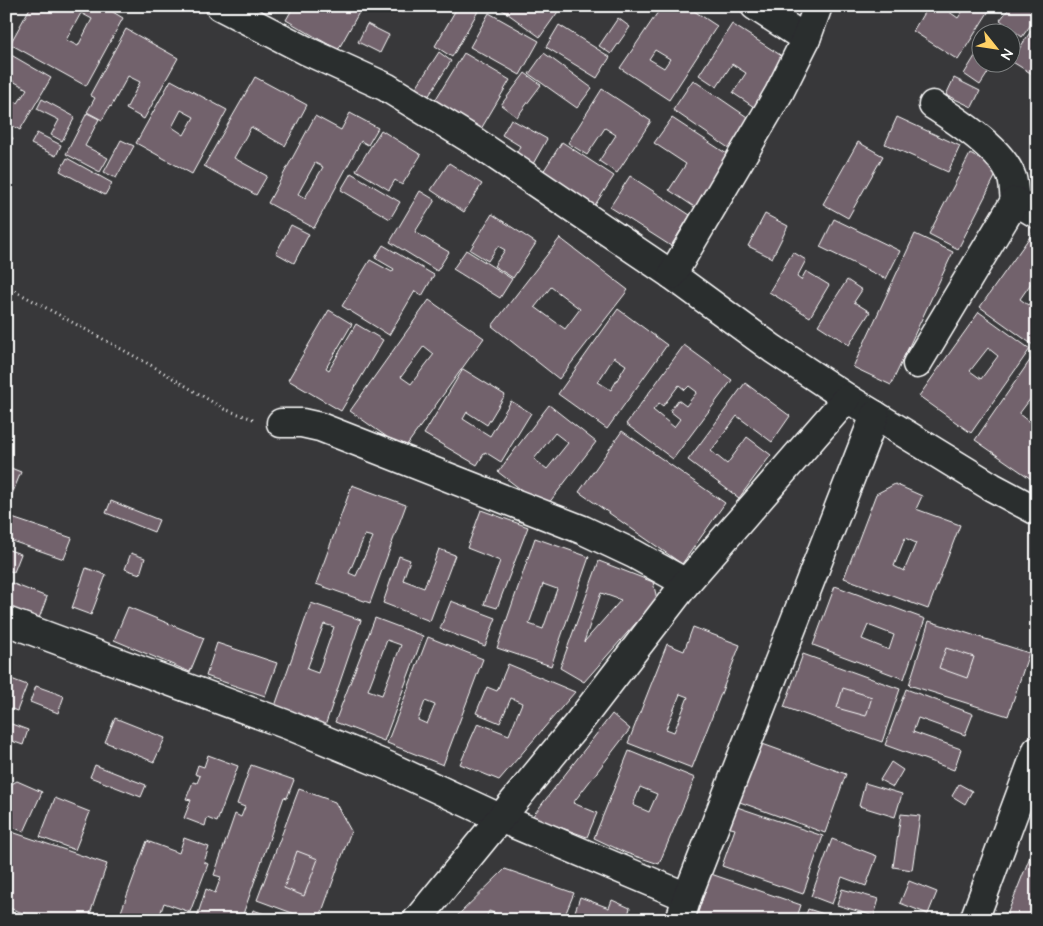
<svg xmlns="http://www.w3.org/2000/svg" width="1043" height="926" font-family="'Architects Daughter',sans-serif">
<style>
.building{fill:#72626c;stroke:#fff;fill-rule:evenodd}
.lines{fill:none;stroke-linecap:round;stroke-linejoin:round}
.street-casing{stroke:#fff;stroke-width:31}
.path{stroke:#fff;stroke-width:3;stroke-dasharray:1 4;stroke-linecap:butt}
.street{stroke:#2a2d2e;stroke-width:28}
</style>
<rect width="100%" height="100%" fill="#38383a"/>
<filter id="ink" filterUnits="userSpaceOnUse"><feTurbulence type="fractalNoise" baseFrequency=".02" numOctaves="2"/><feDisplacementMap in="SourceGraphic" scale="10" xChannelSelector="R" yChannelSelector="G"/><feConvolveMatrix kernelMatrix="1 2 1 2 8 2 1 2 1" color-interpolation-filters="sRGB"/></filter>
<g filter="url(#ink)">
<g class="building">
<path d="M31,6H103L123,18L86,86L10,44ZM81,13L92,19L78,46L66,40Z"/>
<polygon points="268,6 279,6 276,11"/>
<polygon points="294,6 360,6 362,7 338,50 286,20"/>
<polygon points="390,6 406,6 404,13 389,8"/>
<polygon points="431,6 443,6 440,11"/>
<polygon points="458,6 481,6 452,57 435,46"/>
<polygon points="497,6 562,6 540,37"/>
<path d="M662,6H677L685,11L688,7L717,26L669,100L620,68ZM655,50L670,59L664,68L649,59Z"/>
<polygon points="928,6 951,6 948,11 958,18 966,6 992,6 958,60 913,31"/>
<polygon points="1011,6 1037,6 1037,16 1022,37 1000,20"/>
<polygon points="489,13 539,41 520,75 470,47"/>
<polygon points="6,18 12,21 6,32"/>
<polygon points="618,18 630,27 611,54 599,46"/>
<polygon points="1037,22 1037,77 1011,61"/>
<polygon points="367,24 389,35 380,53 358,42"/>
<polygon points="732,24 788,60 757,109 733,93 746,73 732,64 717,87 699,75"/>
<polygon points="559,25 610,57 597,78 546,47"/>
<polygon points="994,27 1001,32 991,32"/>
<polygon points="126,29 178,58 144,119 126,109 140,82 128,76 111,107 110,106 102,120 87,112 95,98 90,95"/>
<polygon points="980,48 980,62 995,62 980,85 964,74"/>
<polygon points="6,52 51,78 20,130 6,122 6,96 18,103 27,89 6,77"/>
<polygon points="439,52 451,61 428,97 415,89"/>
<polygon points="464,53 510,80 481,129 434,102"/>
<polygon points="544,53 592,88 577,108 529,74"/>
<polygon points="525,73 541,85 517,117 501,105"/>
<polygon points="255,77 307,105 285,146 251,127 234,158 267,176 256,195 204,166"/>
<polygon points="954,78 980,91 972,107 946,95"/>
<path d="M171,80L227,110L192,174L136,143ZM181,110L194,117L184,135L172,127Z"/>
<polygon points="693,80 753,121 733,151 673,110"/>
<polygon points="602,89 651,121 617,173 599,161 616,135 605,128 587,155 568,143"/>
<polygon points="42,99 75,117 62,141 51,135 59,120 37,109"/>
<polygon points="87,113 99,119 85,146 108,158 100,172 66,154"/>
<path d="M350,113L378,128L368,145L361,141L314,228L268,203L315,116L341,130ZM315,163L323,167L305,198L298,194Z"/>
<polygon points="897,117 960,146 948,172 885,144"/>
<polygon points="672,118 730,156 696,208 669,190 686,164 654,143"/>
<polygon points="511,119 547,139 533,164 516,154 520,146 502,135"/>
<polygon points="381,130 421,155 402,185 395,180 389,190 356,170"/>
<polygon points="37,133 61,145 56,156 31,144"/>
<polygon points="6,134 13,138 6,151"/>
<polygon points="121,140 134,146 116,178 104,172"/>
<polygon points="562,142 614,176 593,208 541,175"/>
<polygon points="858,142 883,156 848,218 823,204"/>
<polygon points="970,154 999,169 958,249 929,234"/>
<polygon points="67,158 112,183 105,195 60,171"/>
<polygon points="449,163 482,184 464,212 431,190"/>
<polygon points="351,173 400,202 390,219 341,190"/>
<polygon points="630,176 690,215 671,246 610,207"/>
<polygon points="420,191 435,200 415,232 449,252 437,271 390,242"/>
<polygon points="492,214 536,243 513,278 494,266 505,250 498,246 488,261 470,250"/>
<polygon points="765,214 788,226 772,258 748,246"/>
<polygon points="834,219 900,251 886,279 820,247"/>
<polygon points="291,225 309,234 294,263 276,253"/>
<polygon points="1034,231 1037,233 1037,281 1034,279 1020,299 1028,305 1037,293 1037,340 1033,345 980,307"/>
<polygon points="915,234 953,252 891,385 853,367"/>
<path d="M560,238L628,290L559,379L492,326ZM551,287L580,309L565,329L535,307Z"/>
<polygon points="383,245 434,275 422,296 415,291 389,335 342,306 370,260 392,272 394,269 375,258"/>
<polygon points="466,250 512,279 500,298 453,269"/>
<polygon points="793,252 806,260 797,277 801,280 806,271 829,285 810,317 769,292"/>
<polygon points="847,280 862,290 854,302 870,312 849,345 818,325"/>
<path d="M429,300L484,338L404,449L350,411ZM424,346L434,354L411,384L401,377Z"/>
<path d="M618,309L667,345L607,429L558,394ZM614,357L626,365L611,390L598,382Z"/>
<polygon points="329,310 352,324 326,368 329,370 356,324 383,340 341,411 288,380"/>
<path d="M979,312L1030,349L971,433L919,396ZM988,348L998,356L981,379L970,371Z"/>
<path d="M684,345L732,380L673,459L626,424ZM679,385L685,390L689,386L697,392L686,406L678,400L670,411L680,419L674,427L653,410L659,403L663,406Z"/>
<polygon points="1033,356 1037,358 1037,390 1019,414 1037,428 1037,483 975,440"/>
<polygon points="463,369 505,395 487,425 467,412 463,419 490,436 511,401 531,413 501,462 485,452 477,465 424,434"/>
<polygon points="745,383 790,416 772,442 737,416 711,451 727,464 747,437 771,455 739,498 688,460"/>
<path d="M549,405L596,442L545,508L498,472ZM555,433L568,443L547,469L534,459Z"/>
<polygon points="622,431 725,503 682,564 579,492"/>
<polygon points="6,466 21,472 6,509"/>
<path d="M895,484L922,496L916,509L960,525L928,609L844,578L876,494ZM905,538L916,543L904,571L894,566Z"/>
<path d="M352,485L406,505L370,603L316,584ZM365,535L373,537L356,576L349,573Z"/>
<polygon points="111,501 159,520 154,532 106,513"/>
<polygon points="481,510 528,527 497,608 484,604 500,561 467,548"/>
<polygon points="12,518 72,538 64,559 6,539"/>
<path d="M535,538L589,557L551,666L497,648ZM543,584L557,589L543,629L529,624Z"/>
<polygon points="6,549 21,554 14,572 6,570"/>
<polygon points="439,549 455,555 430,621 383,603 399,556 410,560 403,580 424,588"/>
<polygon points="131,553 145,558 140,574 125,569"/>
<path d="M599,561L653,582L657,599L584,682L560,668ZM601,593L621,600L584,642Z"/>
<polygon points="86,568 106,575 91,615 72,608"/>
<polygon points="6,581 47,597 38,621 6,609"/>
<path d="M835,586L925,619L904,679L813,645ZM868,625L894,635L889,650L862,639Z"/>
<polygon points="451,601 496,618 485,646 440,629"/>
<path d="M311,603L361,620L325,726L274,709ZM324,624L334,627L318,673L307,669Z"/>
<polygon points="128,607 204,638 190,672 114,640"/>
<path d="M375,618L423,636L384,741L335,722ZM387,640L401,645L382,695L368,690Z"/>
<polygon points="929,621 1029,653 1008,716 909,685"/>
<path d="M693,627L740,645L692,768L628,743L667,644L684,651ZM680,694L688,697L674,732L666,729Z"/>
<path d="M428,637L483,659L443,765L387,743ZM425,701L435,705L427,724L418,720Z"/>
<polygon points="217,643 277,663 265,696 206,676"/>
<polygon points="946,648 974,657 967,678 939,668"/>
<polygon points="803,654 900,689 882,742 784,707"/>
<polygon points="508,664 575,692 499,780 460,764 478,723 509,735 522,703 511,698 500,723 476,713 487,687 497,691"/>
<polygon points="6,677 27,685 17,711 6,707"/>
<polygon points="36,686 64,696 58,713 30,702"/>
<polygon points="843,688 872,697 866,716 837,708"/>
<polygon points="906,689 973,714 965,735 918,718 913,732 961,749 954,770 885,745"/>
<polygon points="612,714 630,729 573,803 597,813 587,837 532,817"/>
<polygon points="115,718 165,738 154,762 105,742"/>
<polygon points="6,722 28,730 23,745 6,739"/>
<polygon points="757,742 846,774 825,833 737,801"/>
<path d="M629,751L695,778L659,864L626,853L594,838ZM640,787L657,794L649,812L633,805Z"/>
<polygon points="208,755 238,766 217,822 207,818 205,826 184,818 191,800 186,799 193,782 197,783 200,776 195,774 198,765 204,767"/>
<polygon points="891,762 903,770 893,787 880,780"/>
<polygon points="95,765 146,785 141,797 90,777"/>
<polygon points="251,765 294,780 287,798 284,797 241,920 196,920 206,889 215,893 221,877 214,875 235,814 241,817 245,807 237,804"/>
<polygon points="17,781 42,792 24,832 6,824 6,787"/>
<polygon points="865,783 902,794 895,817 859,806"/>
<polygon points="959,784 972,791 965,804 952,796"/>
<polygon points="299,789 335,802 351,831 319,920 311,920 257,900"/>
<polygon points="55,798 90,812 75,850 40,837"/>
<polygon points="734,806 823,836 803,894 722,866 735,829 727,827"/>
<polygon points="901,814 920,816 912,870 893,867"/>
<polygon points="6,830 107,864 88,920 43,920 6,907"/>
<polygon points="184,838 209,847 204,862 208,864 190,912 164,903 158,920 118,920 147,841 179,853"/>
<polygon points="832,839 877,856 866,886 842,877 832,904 811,896"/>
<polygon points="1037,839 1037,920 1005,920"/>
<polygon points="297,851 318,859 304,896 284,888"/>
<polygon points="505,869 574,893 563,920 511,920 489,911 485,920 453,920"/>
<polygon points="711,874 801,905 796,920 695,920"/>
<polygon points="909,881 937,892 928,914 900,903"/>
<polygon points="842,889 879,899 874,916 837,905"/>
<polygon points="580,897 609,908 612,900 630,908 628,915 637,920 572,920"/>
<polygon points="808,909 843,920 804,920"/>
<polygon points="253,910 283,920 250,920"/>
</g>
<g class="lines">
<defs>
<g id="street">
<polyline points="220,6 307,51 386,87 474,141 672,275 773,349 847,398 992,487 1037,511"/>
<polyline points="755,6 806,39"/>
<path d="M933,105C957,121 1003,150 1012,178C1014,185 1014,194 1015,201L1037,214"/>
<polyline points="672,275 779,93 806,39 818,6"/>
<polyline points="917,364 1015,201"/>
<polyline points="281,423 302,423 320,427 583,530 634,554 686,583"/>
<polyline points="6,621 288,725 388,766 500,818 687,897"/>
<polyline points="417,920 579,722 686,583 847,398"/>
<polyline points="680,920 687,897 875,415"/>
<polyline points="974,920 1037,750"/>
</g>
</defs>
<use href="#street" class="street-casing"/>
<polyline class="path" points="6,286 156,368 224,409 253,419"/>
<use href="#street" class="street"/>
</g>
</g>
<rect width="1043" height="926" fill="none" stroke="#2a2d2e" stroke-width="25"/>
<rect x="12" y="12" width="1018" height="901" fill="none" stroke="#fff" stroke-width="2" filter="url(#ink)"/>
<g transform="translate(996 48) rotate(120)"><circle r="24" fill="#2a2d2e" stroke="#7f8182"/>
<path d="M0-4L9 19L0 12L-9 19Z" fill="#ffd166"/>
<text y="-8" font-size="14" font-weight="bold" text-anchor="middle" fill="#ffffff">N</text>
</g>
</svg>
